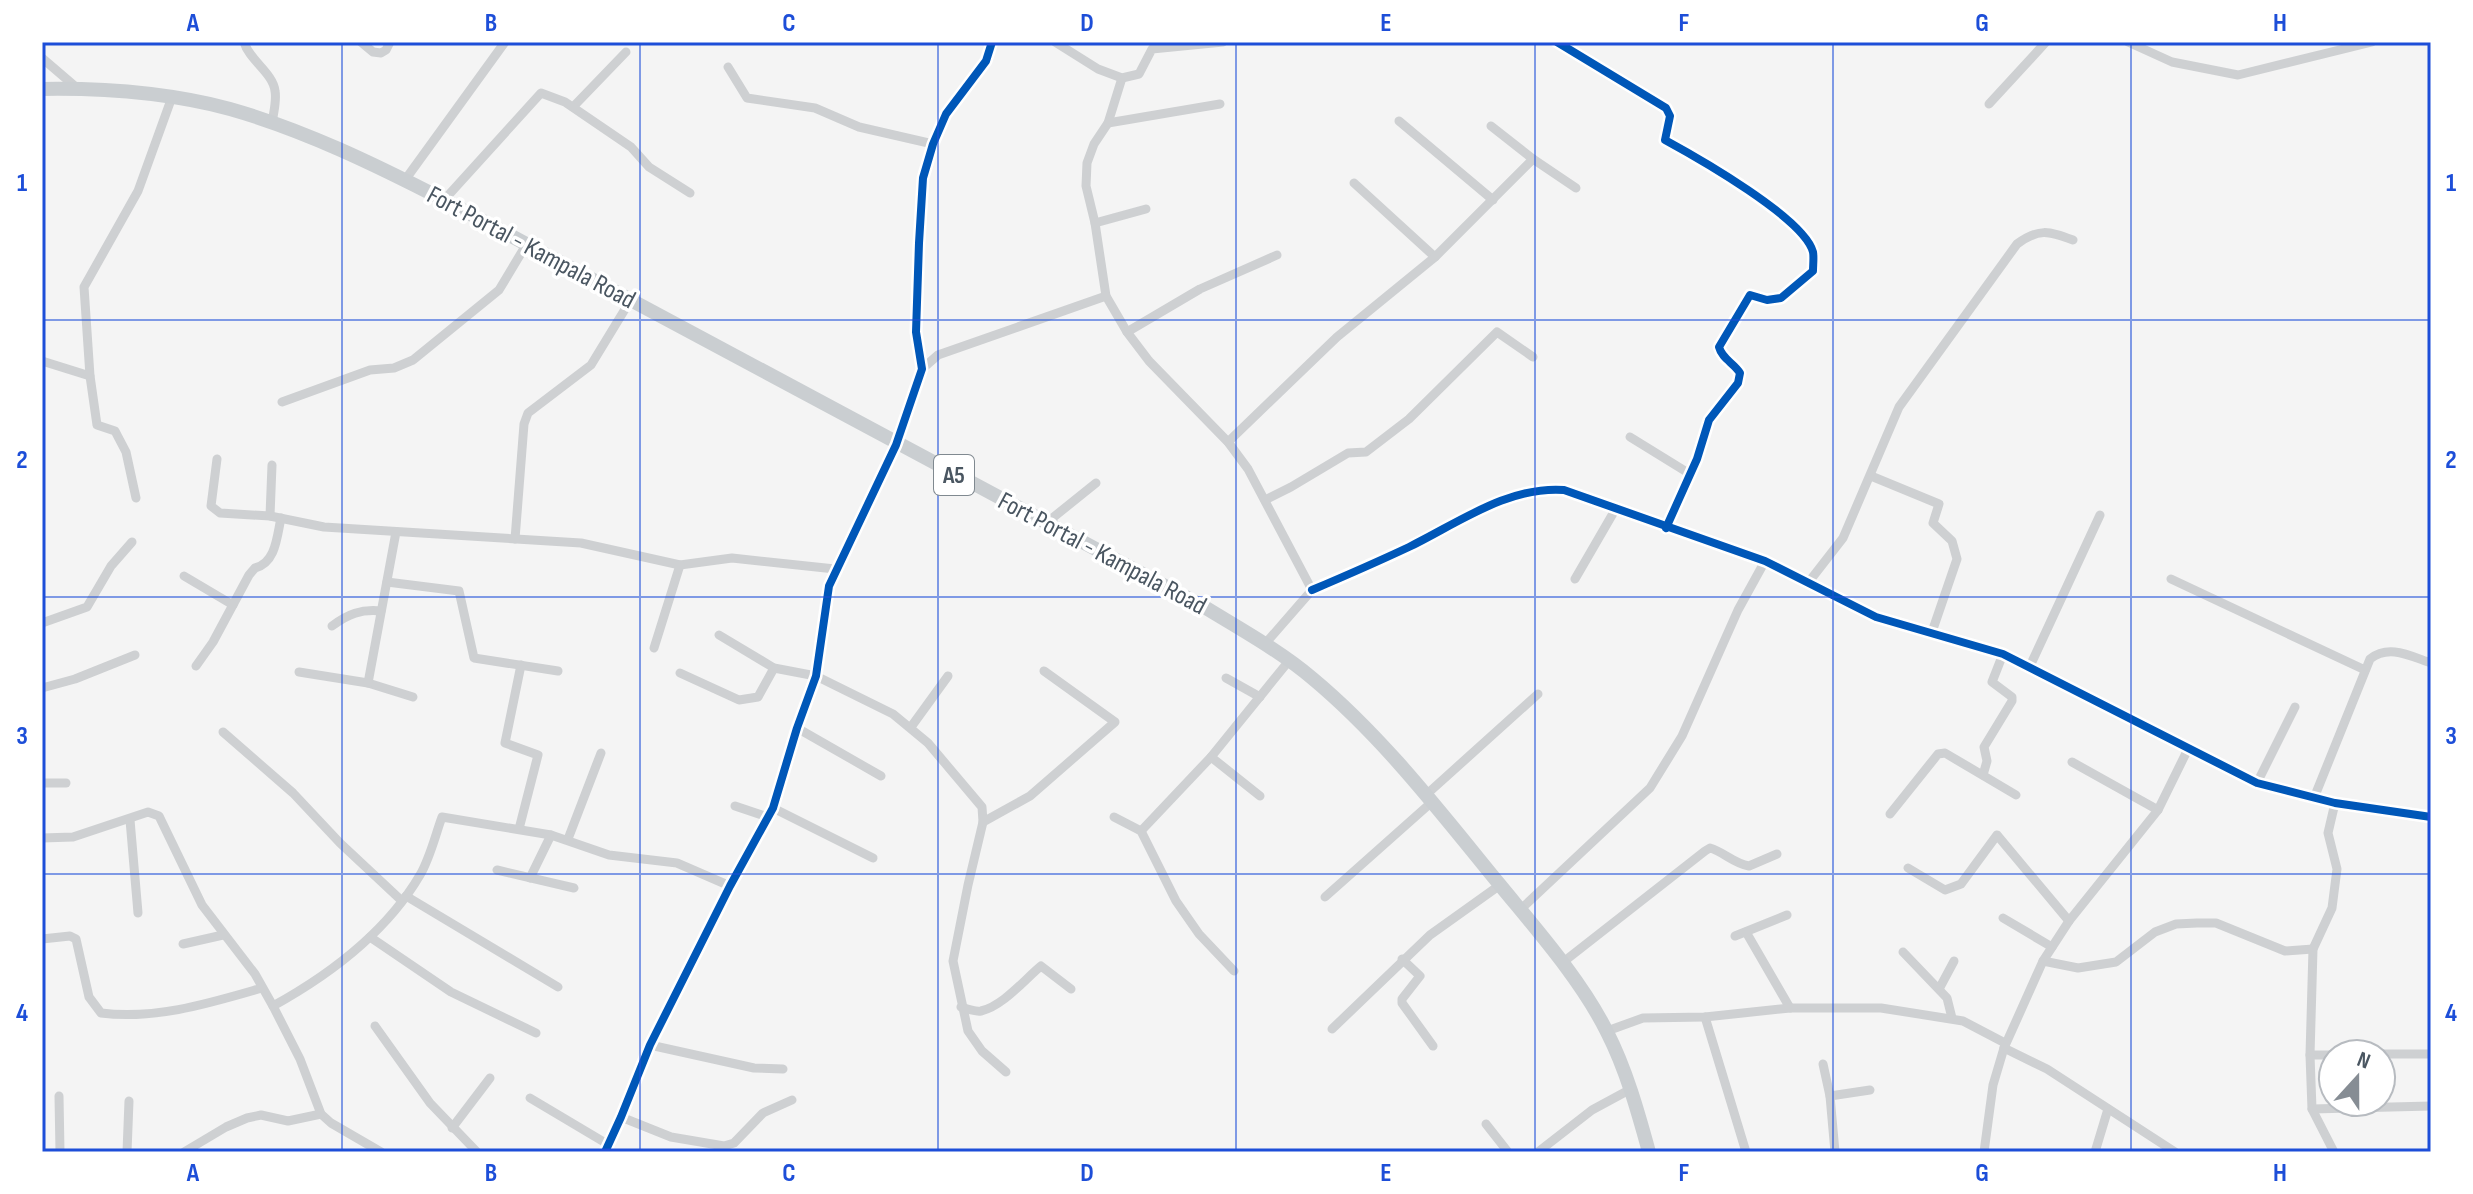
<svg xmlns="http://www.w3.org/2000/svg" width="2473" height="1194" font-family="'Sofia Sans Condensed',sans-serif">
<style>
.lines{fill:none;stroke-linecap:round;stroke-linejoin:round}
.street{stroke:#ced0d2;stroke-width:9}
.primary{stroke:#caced1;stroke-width:14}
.cycleway-casing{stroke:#fff;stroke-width:13}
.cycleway{stroke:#0057b8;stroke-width:8}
.grid{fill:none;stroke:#1d4ed8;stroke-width:2;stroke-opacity:0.55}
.labels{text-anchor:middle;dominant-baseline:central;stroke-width:7;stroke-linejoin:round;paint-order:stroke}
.shield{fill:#fff;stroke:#808990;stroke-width:2}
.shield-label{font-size:24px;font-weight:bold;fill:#4a5661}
.street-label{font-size:26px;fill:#4a5661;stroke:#fff}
.neatline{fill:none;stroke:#1d4ed8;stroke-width:3}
.grid-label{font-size:26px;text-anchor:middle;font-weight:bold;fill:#1d4ed8}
</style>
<rect width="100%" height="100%" fill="#f4f4f4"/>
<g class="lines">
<g class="street">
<path d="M244,42C249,60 273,73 275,91C277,101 273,114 272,124"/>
<polyline points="361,42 373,52 381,53 386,50 390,42"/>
<polyline points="1055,42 1098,69 1122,78 1139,74 1152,49 1223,42"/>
<path d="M1557,42L1666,108L1670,116L1665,140C1698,158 1804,218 1813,252C1814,257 1813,265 1813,271L1781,298L1767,300L1750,295L1719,347C1722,359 1734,363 1740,373L1738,383L1709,420L1697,459L1666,528"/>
<polyline points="2128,42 2172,62 2238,75 2372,42"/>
<polyline points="42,58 77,88"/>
<polyline points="728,67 747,98 815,108 859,127 933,144"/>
<polyline points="1122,78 1108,123 1094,144 1087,163 1086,186 1095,223 1106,296 1127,332 1149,361 1228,442 1248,469 1312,590 1265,644"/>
<polyline points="1989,104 2046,42"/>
<polyline points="573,107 626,52"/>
<polyline points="1399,121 1493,200"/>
<polyline points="1108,123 1220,104"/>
<polyline points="1491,126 1533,159 1576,188"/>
<polyline points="405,180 505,42"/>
<polyline points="1354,183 1435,257"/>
<polyline points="444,200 541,93 565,102 631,147 649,167 690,193"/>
<polyline points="1095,223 1146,209"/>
<polyline points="1127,332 1200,289 1277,255"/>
<polyline points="42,361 90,376"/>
<polyline points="922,369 938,355 1106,296"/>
<polyline points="282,402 370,370 394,368 413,360 499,290 526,245"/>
<polyline points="1630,437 1690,474"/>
<polyline points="1228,442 1337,337 1435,257 1533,159"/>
<polyline points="217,459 211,506 220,513 270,516 324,527 581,543 680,565 732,558 835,569"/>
<polyline points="1871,476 1939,504 1933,523 1952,541 1957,559 1932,632"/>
<polyline points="136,498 126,452 115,431 97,425 90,376 84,287 138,191 172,97"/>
<polyline points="1265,500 1291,487 1348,453 1366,452 1409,419 1497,332 1533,357"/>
<polyline points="270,516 272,465"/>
<polyline points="1045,524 1096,483"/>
<polyline points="515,539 524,424 528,413 591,365 630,301"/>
<polyline points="184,576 233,605"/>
<polyline points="1575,579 1615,510"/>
<polyline points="2171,579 2365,670"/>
<polyline points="387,582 459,591 474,658 558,671"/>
<path d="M1808,583L1843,538L1899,407L2017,244C2039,228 2048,231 2073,240"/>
<path d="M1312,590C1345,576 1377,562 1409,547C1458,523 1508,486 1564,490L1765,561L1876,617L2003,654L2257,783L2335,803L2431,817"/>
<polyline points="42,623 87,607 111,566 132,542"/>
<path d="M332,626C348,614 361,609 381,611"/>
<polyline points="719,635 774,668 816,676 893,714 928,743 982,807 983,822 968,885 953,961 968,1031 982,1051 1006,1072"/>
<polyline points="654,648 680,565"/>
<path d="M196,666L213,642L249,575L255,568C276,563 277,536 281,518"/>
<polyline points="2030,666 2100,515"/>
<polyline points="299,672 368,683 413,697"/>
<polyline points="680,673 739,700 758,697 774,668"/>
<polyline points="1226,678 1260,697"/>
<polyline points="368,683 396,532"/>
<polyline points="42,688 75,679 135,655"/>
<polyline points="911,727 948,676"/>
<polyline points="797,728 881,776"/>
<polyline points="223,732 293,793 340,843 402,901"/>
<polyline points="1211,757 1260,796"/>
<polyline points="2072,762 2158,810"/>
<polyline points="1983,775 1987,761 1984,747 2012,701 2012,697 1992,682 2003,654"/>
<polyline points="42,783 66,783"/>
<polyline points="2257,783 2295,707"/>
<polyline points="1427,794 1538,694"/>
<path d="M2314,798L2370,659C2389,644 2410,656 2431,663"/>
<polyline points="735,806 768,817"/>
<polyline points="773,808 873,858"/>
<polyline points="1890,814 1938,754 1945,753 2016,795"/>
<polyline points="1114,817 1141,831 1176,901 1199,934 1234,971"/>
<polyline points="130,820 138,913"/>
<polyline points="983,822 1030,796 1115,722 1044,671"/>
<polyline points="519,829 538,755 505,743 521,665"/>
<polyline points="1141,831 1211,757 1288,662"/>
<polyline points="42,838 73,837 148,812 159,816 202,905 255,974 273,1006 300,1059 321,1114 331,1123 381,1152"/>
<polyline points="568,839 601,753"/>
<polyline points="1908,868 1945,890 1961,884 1997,835 2069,921"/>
<polyline points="497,870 574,888"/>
<polyline points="530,878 551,835"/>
<polyline points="406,896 558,987"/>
<polyline points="1325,897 1433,801"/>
<polyline points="1521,909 1650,788 1682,736 1738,610 1765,561"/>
<polyline points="2003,918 2052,947"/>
<polyline points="1746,932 1790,1008"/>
<polyline points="1735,936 1787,915"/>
<polyline points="370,937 451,992 536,1033"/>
<path d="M42,939L70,936L76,939L89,997L101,1013C156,1020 210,1003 262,988"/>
<polyline points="183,944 223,935"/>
<polyline points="1903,952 1947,998 1952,1018"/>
<polyline points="1402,959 1420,976 1402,999 1402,1003 1433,1046"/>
<polyline points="2043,961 2078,968 2116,962 2155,932 2176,924 2197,923 2216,923 2285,951 2313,949"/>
<path d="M1562,963L1705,851L1710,848C1724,852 1733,863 1749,866L1777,854"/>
<polyline points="1939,989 1954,961"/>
<path d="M273,1006C331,974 386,933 420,875C430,858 435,836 442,817L551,835L609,855L677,863L730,886"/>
<path d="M961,1007C967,1009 975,1012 981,1011C1003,1006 1024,980 1041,966L1071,989"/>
<polyline points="1705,1017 1746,1152"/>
<polyline points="375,1026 430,1103 477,1152"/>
<polyline points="1332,1029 1430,935 1500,885"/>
<polyline points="1607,1031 1643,1018 1705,1017 1790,1008 1881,1008 1963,1021 2005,1043"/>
<polyline points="650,1045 754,1068 783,1069"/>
<polyline points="2004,1048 2047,1069 2175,1152"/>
<polyline points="2381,1054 2431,1054"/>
<polyline points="2310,1055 2333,1055"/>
<polyline points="1823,1064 1830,1096 1835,1152"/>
<polyline points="59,1096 60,1152"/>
<polyline points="1830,1096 1870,1090"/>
<polyline points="530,1098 609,1145"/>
<polyline points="2312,1109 2431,1106"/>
<polyline points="621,1117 671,1137 724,1146 734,1143 763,1113 792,1100"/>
<polyline points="1486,1124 1508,1152"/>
<polyline points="452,1128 490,1078"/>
<polyline points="127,1152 129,1101"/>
<polyline points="184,1152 226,1127 247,1118 261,1115 288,1121 321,1114"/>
<polyline points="605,1152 621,1117 650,1045 730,886 773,808 797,728 816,676 829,586 896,445 922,369 916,332 919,243 923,178 933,144 946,114 986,61 992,42"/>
<polyline points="1538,1152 1592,1110 1629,1090"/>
<polyline points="1984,1152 1993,1085 2004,1048 2043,961 2069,921 2158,810 2188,749"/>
<polyline points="2095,1152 2108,1109"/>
<polyline points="2334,1152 2312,1109 2310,1055 2313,949 2332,908 2337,869 2328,833 2335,803"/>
</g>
<path class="primary" d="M42,89C104,88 170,93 230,109C304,130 376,165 444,200L1206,608C1242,630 1280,651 1312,678C1384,738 1441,813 1500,885C1536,929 1582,981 1607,1032C1626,1069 1638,1112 1649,1152"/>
<defs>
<g id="cycleway">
<path d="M1557,42L1666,108L1670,116L1665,140C1698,158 1804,218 1813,252C1814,257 1813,265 1813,271L1781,298L1767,300L1750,295L1719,347C1722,359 1734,363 1740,373L1738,383L1709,420L1697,459L1666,528"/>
<path d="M1312,590C1345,576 1377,562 1409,547C1458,523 1508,486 1564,490L1765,561L1876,617L2003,654L2257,783L2335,803L2431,817"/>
<polyline points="605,1152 621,1117 650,1045 730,886 773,808 797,728 816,676 829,586 896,445 922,369 916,332 919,243 923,178 933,144 946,114 986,61 992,42"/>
</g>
</defs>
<use href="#cycleway" class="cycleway-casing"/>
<use href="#cycleway" class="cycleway"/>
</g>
<path class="grid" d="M342,42V1152M640,42V1152M938,42V1152M1236,42V1152M1535,42V1152M1833,42V1152M2131,42V1152M42,320H2431M42,597H2431M42,874H2431"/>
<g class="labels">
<rect class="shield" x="934" y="455" width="40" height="40" rx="6"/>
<g class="shield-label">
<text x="954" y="475">A5</text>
</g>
<g class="street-label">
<text transform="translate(531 248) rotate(28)">Fort Portal - Kampala Road</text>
<text transform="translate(1102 554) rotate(28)">Fort Portal - Kampala Road</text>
</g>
</g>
<rect width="2473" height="1194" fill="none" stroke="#ffffff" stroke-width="88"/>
<g transform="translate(2357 1078) rotate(21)"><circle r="38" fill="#ffffff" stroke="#b7bbc0" stroke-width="2"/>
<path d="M0-6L14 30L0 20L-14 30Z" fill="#868d94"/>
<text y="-12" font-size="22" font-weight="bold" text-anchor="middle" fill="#4a5661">N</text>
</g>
<rect x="44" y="44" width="2385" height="1106" class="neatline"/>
<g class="grid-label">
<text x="193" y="31">A</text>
<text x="491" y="31">B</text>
<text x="789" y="31">C</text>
<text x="1087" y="31">D</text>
<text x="1386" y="31">E</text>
<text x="1684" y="31">F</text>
<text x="1982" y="31">G</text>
<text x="2280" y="31">H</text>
<text x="22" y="191">1</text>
<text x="2451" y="191">1</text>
<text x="22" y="468">2</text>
<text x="2451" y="468">2</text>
<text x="22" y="744">3</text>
<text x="2451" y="744">3</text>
<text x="22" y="1021">4</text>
<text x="2451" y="1021">4</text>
<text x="193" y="1181">A</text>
<text x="491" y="1181">B</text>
<text x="789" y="1181">C</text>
<text x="1087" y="1181">D</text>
<text x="1386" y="1181">E</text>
<text x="1684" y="1181">F</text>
<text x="1982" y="1181">G</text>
<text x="2280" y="1181">H</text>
</g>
</svg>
